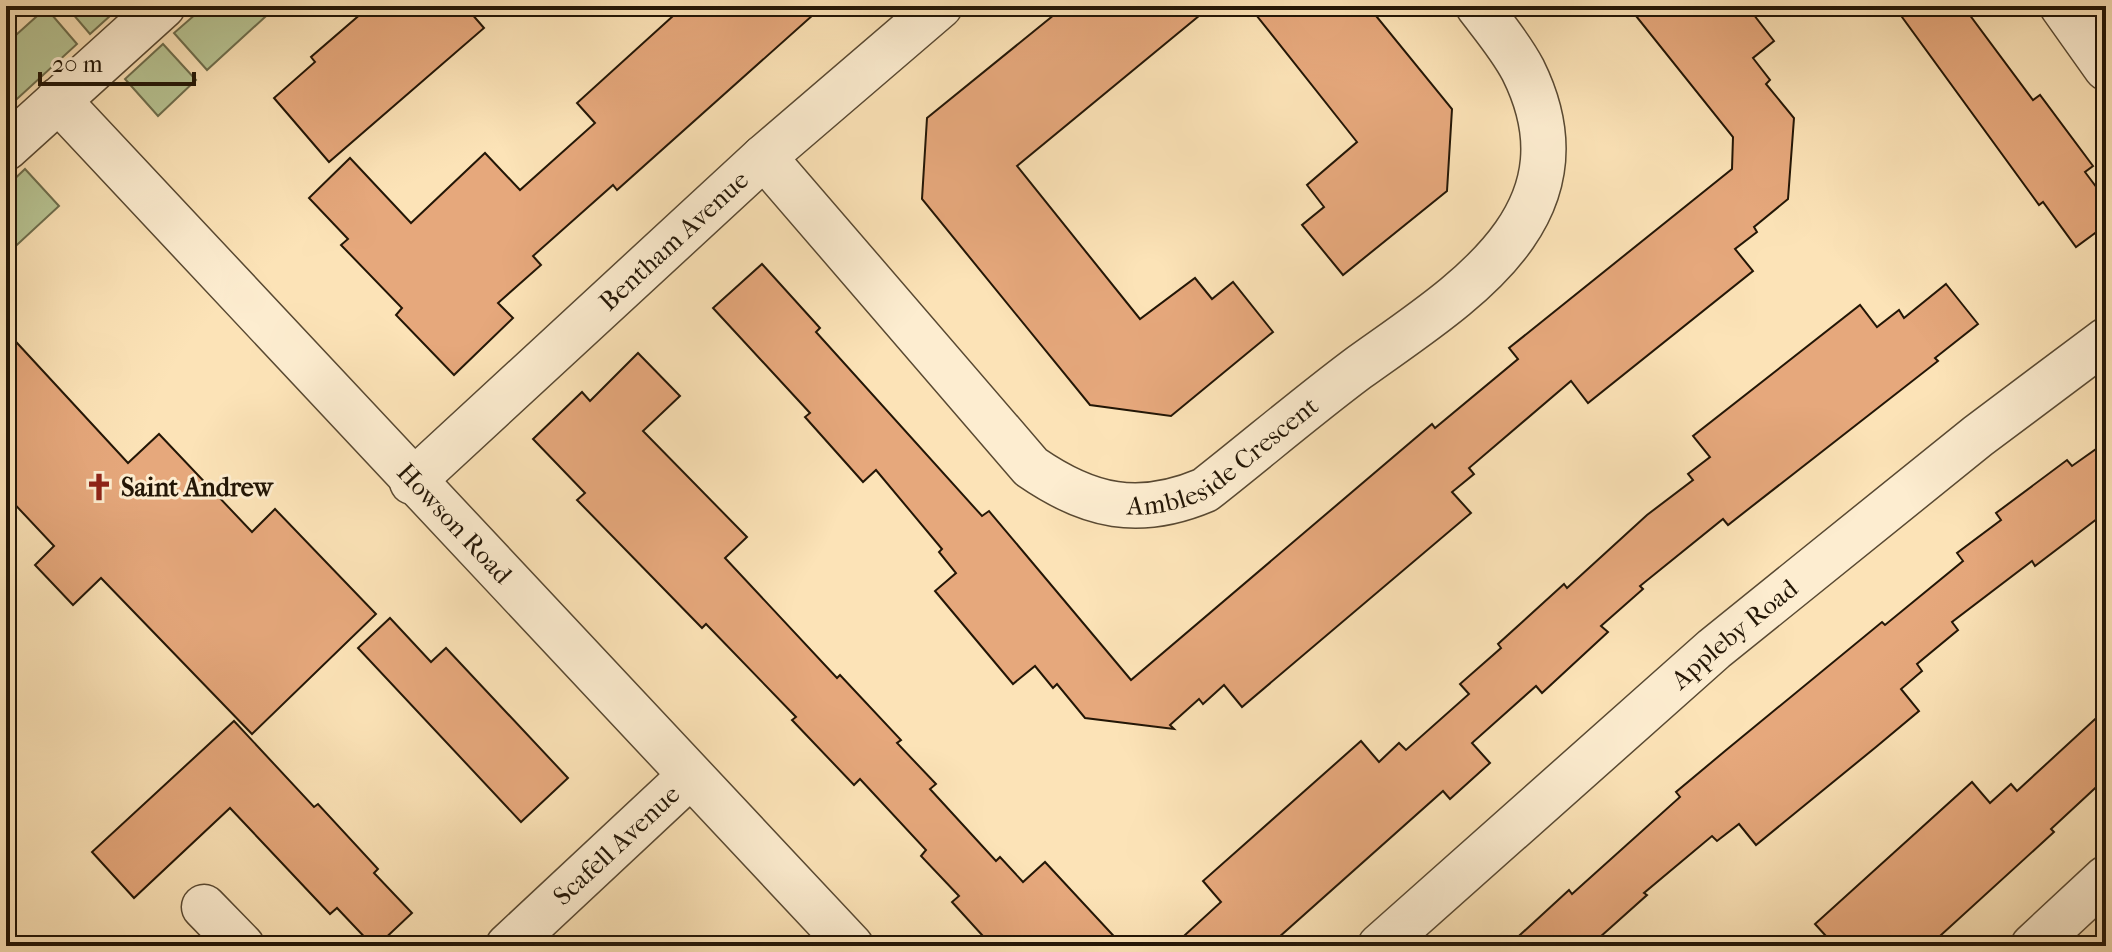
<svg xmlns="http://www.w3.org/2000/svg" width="2112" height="952" font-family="'IM FELL French Canon',serif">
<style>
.green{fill:#b8c594;stroke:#6e6e4d;stroke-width:2}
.building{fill:#e6a87c;stroke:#231606;stroke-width:2}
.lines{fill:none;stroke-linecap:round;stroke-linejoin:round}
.minor-casing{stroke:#594932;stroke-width:47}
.minor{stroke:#fdedd0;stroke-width:44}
.labels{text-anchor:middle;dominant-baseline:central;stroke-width:6;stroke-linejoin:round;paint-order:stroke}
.street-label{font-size:26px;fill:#231606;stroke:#fdedd0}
.poi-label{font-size:26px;font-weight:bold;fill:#231606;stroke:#fdedd0;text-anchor:start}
</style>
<rect width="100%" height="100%" fill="#fce3b7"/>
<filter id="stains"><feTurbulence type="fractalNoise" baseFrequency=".0025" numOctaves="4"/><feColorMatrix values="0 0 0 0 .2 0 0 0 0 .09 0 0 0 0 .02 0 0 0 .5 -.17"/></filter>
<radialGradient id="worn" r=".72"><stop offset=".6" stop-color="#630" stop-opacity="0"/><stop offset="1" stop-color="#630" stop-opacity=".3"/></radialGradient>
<g class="green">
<polygon points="66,6 121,6 90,34"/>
<polygon points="205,6 277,6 207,70 174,33"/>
<polygon points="46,8 77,44 6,109 6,44"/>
<polygon points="163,44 196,80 158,116 125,79"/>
<polygon points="25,169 59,206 6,255 6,187"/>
</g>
<g class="building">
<polygon points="370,6 465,6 484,28 329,162 274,98 315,62 311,57"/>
<polygon points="684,6 823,6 617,190 613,185 533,256 541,265 498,303 513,318 454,375 396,315 402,308 341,245 348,239 309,198 350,158 411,223 485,153 520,190 595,123 577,103"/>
<polygon points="1065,6 1211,6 1017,166 1140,319 1195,278 1212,299 1233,282 1273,332 1171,416 1090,405 922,199 927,118"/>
<polygon points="1249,6 1368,6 1452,109 1447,191 1343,275 1302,225 1324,207 1307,185 1357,142"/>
<polygon points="1628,6 1747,6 1774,41 1753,58 1770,80 1766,84 1794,118 1788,199 1754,227 1757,232 1735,249 1753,271 1588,403 1571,381 1469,468 1474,474 1452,492 1471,513 1242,707 1224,685 1203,704 1199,699 1170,725 1174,729 1166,728 1085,718 1057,684 1053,688 1035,666 1013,684 935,591 956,573 939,552 942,549 876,470 863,482 805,417 810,413 713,308 762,264 820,328 816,332 982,516 989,511 1131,680 1432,424 1435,428 1518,359 1509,348 1732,169 1733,137"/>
<polygon points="1894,6 1963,6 2033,100 2040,95 2093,166 2085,172 2106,200 2106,225 2076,247 2043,202 2039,205"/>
<polygon points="1946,284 1978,324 1935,358 1938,361 1728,525 1723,519 1640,586 1643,589 1601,626 1608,632 1542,693 1536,686 1472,743 1490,763 1450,799 1443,791 1269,946 1173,946 1221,902 1203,881 1361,741 1379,762 1399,743 1406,750 1469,694 1460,684 1501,648 1498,644 1564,584 1567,588 1647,515 1693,480 1688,474 1710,457 1693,436 1860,305 1877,327 1899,310 1904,318"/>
<polygon points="6,331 128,463 159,434 252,532 275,509 376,614 252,734 101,578 73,605 35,565 54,546 6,495"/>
<polygon points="638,353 680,396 643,431 747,537 725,558 837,678 840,675 901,740 897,743 936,784 930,789 996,861 1000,857 1023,882 1045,862 1123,946 992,946 952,902 959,896 921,856 926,850 860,779 854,785 792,720 796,717 706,624 702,628 577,500 585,493 533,439 582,392 590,401"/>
<polygon points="2106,442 2106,512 2035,566 2032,561 1952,622 1958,630 1917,664 1922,671 1901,689 1919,711 1876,747 1756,845 1739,824 1717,841 1712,836 1644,893 1647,895 1590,946 1508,946 1569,890 1572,894 1680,797 1676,792 1725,751 1882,622 1885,625 1963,561 1957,553 2001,520 1996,513 2067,460 2072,466"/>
<polygon points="390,618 431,662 446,648 568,778 521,822 358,648"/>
<polygon points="2106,709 2106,778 2051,829 2054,832 1929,946 1835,946 1815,924 1972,782 1990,803 2011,784 2017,791"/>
<polygon points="234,721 314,807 318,804 378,869 374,873 412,913 377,946 373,946 337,908 330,914 230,808 134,898 92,852"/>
</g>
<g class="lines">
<defs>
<g id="minor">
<polyline points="2062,6 2106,68"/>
<path id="s1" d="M58,100L851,946"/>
<polyline points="6,148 163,6"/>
<path id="s2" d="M764,157L1031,467C1089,507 1139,518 1205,490C1256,450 1305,408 1357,369C1458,296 1596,217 1523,70C1511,47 1494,27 1478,6"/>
<path id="s3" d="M412,482L764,157L940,6"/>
<polyline points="204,907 242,946"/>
<path id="s4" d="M508,946L690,776"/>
<path id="s5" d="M1380,946L1714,649L1978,436L2106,340"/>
<polyline points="2033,946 2106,878"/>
</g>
</defs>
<use href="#minor" class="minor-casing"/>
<use href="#minor" class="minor"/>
</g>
<defs>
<symbol id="church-bare" viewBox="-9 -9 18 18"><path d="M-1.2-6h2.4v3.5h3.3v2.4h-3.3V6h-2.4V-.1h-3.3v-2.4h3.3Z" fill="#8f2418" stroke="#fdedd0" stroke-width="2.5" paint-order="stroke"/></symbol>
</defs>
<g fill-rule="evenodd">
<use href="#church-bare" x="79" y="467" width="40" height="40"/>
</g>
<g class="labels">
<g class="street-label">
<text stroke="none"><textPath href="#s3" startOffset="356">Bentham Avenue</textPath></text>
<text stroke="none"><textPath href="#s2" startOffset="624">Ambleside Crescent</textPath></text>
<text stroke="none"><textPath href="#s1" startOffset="580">Howson Road</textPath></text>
<text stroke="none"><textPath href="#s5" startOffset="472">Appleby Road</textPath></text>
<text stroke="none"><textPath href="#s4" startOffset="148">Scafell Avenue</textPath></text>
</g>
<g class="poi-label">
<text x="121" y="487">Saint Andrew</text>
</g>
</g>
<rect width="2112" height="952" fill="none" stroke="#fce3b7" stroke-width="32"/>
<rect x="8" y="8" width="2096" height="936" fill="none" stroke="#231606" stroke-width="4"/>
<rect x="16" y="16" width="2080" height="920" fill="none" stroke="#231606" stroke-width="2"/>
<path d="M40 72v12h154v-12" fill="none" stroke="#231606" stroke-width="4"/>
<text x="52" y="72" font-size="24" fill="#231606" stroke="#fdedd0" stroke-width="6" paint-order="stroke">20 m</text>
<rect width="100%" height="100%" filter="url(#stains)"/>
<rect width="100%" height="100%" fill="url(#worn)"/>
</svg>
